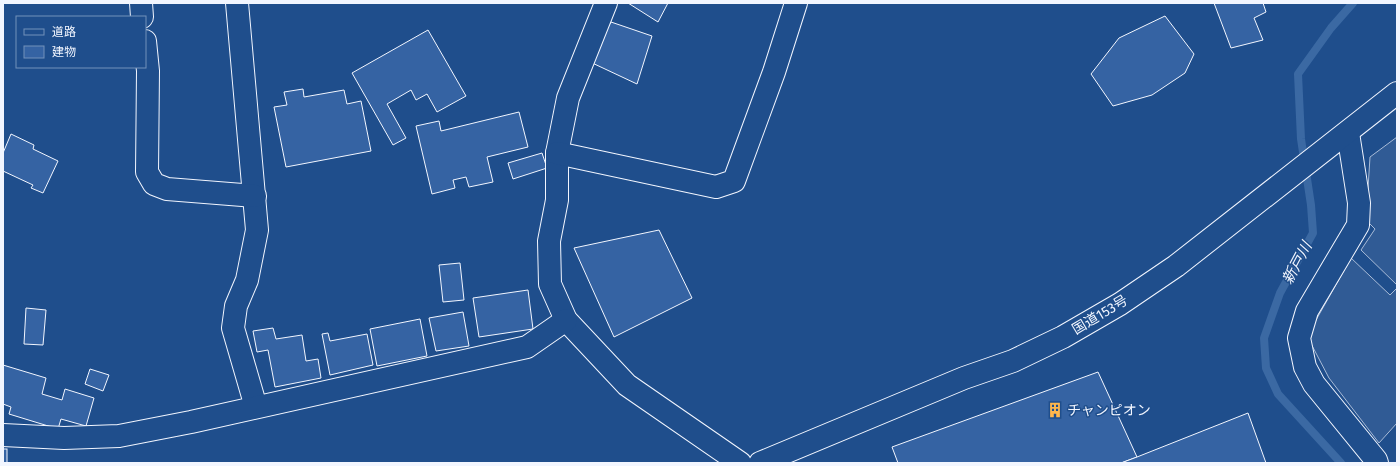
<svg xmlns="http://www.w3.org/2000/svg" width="1400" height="466" font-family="'Fira Sans','Noto Sans JP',sans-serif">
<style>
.parking{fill:#305b95;stroke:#a8bbd7}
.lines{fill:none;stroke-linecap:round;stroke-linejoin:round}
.stream{stroke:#3b69a3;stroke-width:8}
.building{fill:#3563a3;stroke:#f2f6ff}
.minor-casing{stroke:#f2f6ff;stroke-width:24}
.highway-casing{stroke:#f2f6ff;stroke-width:24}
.minor{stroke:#1f4e8c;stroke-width:22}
.highway{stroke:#1f4e8c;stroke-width:22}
.labels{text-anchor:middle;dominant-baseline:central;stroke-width:3;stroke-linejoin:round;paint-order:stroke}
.street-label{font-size:14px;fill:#f2f6ff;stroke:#1f4e8c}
.poi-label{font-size:14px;fill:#f2f6ff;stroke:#1f4e8c;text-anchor:start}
.water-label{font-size:15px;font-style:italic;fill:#f2f6ff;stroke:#1f4e8c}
</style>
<rect width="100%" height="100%" fill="#1f4e8c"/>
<g class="parking">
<polygon points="1397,137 1397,285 1361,250 1375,229 1366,220 1370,157"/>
<polygon points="1351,258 1390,295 1397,288 1397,423 1379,443 1329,378 1307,336"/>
</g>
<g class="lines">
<polyline class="stream" points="1341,463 1278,394 1266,368 1264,338 1280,293 1313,233 1311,205 1301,139 1298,74 1331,28 1353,3"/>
</g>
<g class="building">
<polygon points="628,3 668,3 658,22"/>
<polygon points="1214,3 1263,3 1266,12 1254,18 1263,40 1231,48"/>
<polygon points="1165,16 1194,54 1185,73 1152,95 1113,106 1091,74 1119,38"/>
<polygon points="611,22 652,36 637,84 588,61"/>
<polygon points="428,30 466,96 437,112 427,94 416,100 411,90 387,104 406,138 393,145 352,73"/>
<polygon points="303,89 304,97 344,90 347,104 361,101 371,151 286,167 274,107 287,105 284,92"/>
<polygon points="519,112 528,147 487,157 493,182 469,187 466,177 453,180 455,188 432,194 416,126 439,121 441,131"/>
<polygon points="11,134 34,145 33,149 58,161 43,193 31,188 33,185 3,171 3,153"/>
<polygon points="542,153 547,168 513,179 508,163"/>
<polygon points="659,230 692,298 614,337 574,248"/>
<polygon points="460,263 464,300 443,302 439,265"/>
<polygon points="528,290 533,329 479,337 473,298"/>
<polygon points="26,308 46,310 43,345 24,344"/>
<polygon points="463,312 469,346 436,351 429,318"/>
<polygon points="420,319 427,356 377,366 370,329"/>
<polygon points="273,328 276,339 302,335 306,361 318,359 321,378 275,387 268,350 257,352 253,331"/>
<polygon points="328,333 330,341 367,334 373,365 330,375 322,334"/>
<polygon points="3,365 46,378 42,394 62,400 65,389 94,398 86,426 61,419 58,429 9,414 11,407 3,404"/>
<polygon points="90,369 109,375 103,391 85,384"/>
<polygon points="1098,372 1137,457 1121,463 898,463 892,447"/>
<polygon points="1248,413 1266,463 1121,463 1137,457"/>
<rect x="3" y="449" width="4" height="14"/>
</g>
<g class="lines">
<defs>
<g id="minor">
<polyline points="141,3 142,17"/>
<polyline points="237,3 257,230 247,280 236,306 233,328 256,407"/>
<polyline points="606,3 568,98 557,153 557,200 549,241 550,284 566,320 627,385 740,463"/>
<polyline points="145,41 148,71 147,172 154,184 167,189 255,196"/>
<polyline points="1348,133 1359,203 1358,225 1307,311 1299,338 1305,367 1314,384 1376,460 1377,463"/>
<polyline points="557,153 716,187 734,181 774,72 796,3"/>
<polyline points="3,435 64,438 119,436 191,422 527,347 566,320"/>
</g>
<polyline id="highway" points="760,463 964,378 1013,361 1063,337 1120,304 1176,266 1397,93"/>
</defs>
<use href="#minor" class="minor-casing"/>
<use href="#highway" class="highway-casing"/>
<use href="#minor" class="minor"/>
<use href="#highway" class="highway"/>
</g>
<defs>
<symbol id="building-bare" viewBox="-9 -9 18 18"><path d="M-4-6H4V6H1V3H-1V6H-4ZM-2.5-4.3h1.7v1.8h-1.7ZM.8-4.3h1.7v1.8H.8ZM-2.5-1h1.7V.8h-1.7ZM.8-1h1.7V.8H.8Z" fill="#ffb74d" stroke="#1f4e8c" stroke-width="2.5" paint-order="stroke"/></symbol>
</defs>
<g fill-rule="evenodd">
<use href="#building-bare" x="1044" y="399" width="22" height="22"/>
</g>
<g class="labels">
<g class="street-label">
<text transform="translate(1100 315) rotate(-31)">国道153号</text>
</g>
<g class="poi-label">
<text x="1067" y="410">チャンピオン</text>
</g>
<g class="water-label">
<text transform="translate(1297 263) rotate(-62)">新戸川</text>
</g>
</g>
<rect width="1400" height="466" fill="none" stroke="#f2f6ff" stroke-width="8"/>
<rect x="16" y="16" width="130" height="52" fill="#1f4e8c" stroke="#7391ba"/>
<rect x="24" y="29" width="20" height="6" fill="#1f4e8c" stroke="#7391ba"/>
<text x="52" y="36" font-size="12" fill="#f2f6ff">道路</text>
<rect x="24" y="46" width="20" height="12" fill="#3563a3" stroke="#7391ba"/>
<text x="52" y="56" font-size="12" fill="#f2f6ff">建物</text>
</svg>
